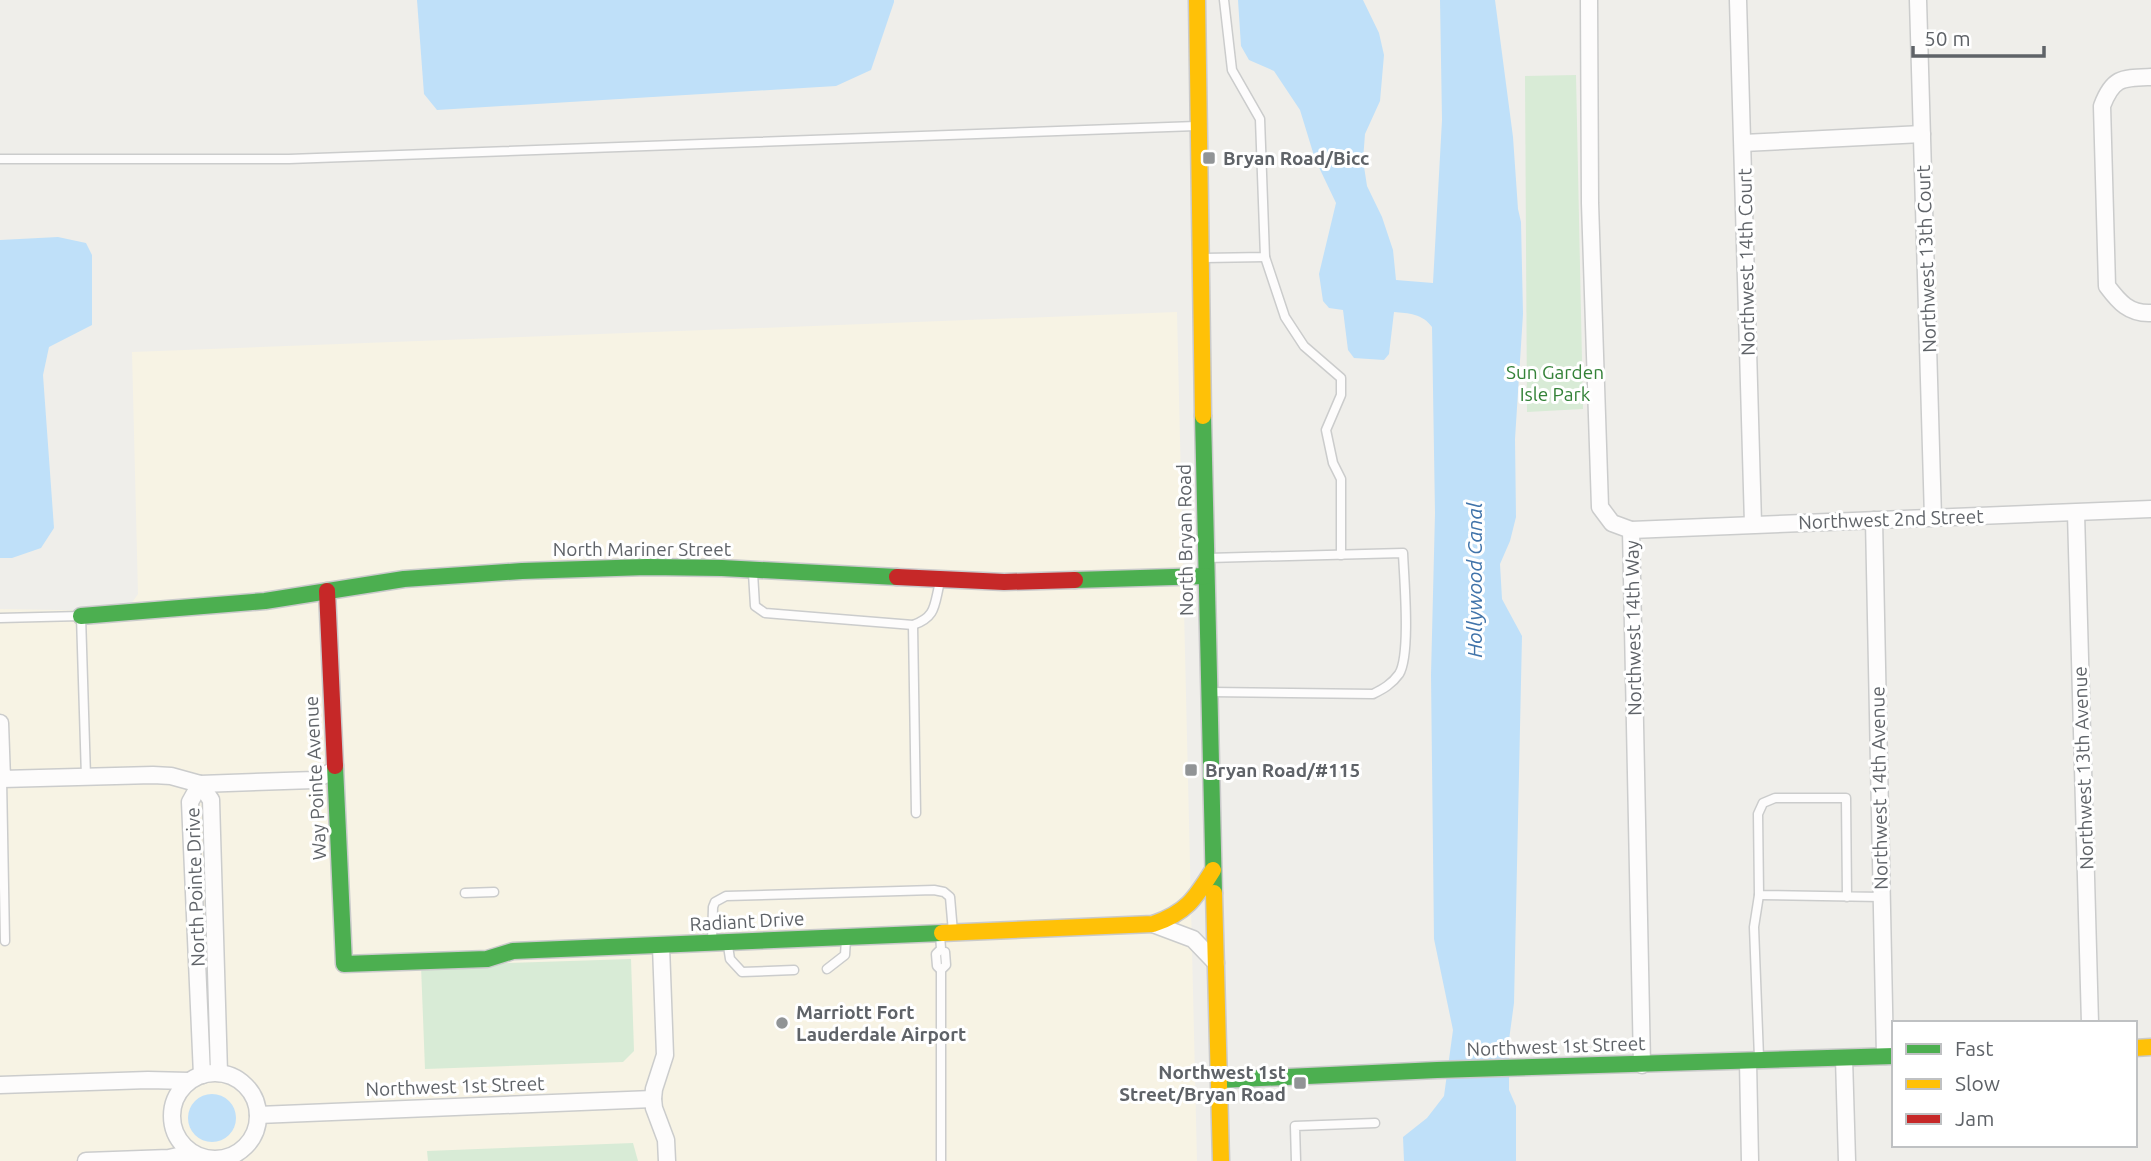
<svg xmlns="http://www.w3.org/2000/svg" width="2151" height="1161" font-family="Ubuntu,sans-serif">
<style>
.commercial{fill:#f7f3e4}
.green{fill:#d8ebd6}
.water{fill:#bfe0f9}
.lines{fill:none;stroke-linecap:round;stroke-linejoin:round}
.lane-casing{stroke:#cbcccc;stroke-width:11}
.street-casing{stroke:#cbcccc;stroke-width:19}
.fast-casing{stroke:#cacacb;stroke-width:19}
.slow-casing{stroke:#cacacb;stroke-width:19}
.jam-casing{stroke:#cacacb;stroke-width:19}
.lane{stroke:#fdfcfc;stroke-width:8}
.street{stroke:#fdfcfc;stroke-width:16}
.fast{stroke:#4caf50;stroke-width:16}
.slow{stroke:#ffc107;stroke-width:16}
.jam{stroke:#c62828;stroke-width:16}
.poi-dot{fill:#919496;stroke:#fff;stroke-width:2.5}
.labels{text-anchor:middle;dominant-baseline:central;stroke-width:6;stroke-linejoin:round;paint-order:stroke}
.poi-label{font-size:19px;font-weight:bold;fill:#5f6368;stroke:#fff;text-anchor:start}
.street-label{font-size:19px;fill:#5f6368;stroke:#fff}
.park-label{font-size:19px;fill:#348238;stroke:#fff}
.water-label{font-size:21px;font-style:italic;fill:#4174aa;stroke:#fff}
</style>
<rect width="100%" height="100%" fill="#efeeea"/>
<polygon class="commercial" points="1177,312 1197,1161 0,1161 0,609 126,611 138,594 132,352"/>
<g class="green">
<polygon points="1576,75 1583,409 1527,412 1525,76"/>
<polygon points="631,959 634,1051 623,1062 425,1069 421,966"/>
<polygon points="633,1143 638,1161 428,1161 427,1151"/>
</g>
<g class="water">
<polygon points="417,0 894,0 894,2 871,70 836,86 437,110 424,94"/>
<path d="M1238,0H1363L1379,33L1384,55L1380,101L1365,134L1363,160L1367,186L1382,217L1393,250L1396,280L1433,283L1442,120L1440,0H1495L1513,137L1518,209L1521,222L1523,314L1515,439L1516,517L1510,541L1500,564L1502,599L1522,636L1514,1003L1509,1040V1090L1516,1106V1161H1404L1403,1137L1427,1118L1444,1096L1453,1030L1434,939L1431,675L1435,513L1432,327C1423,314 1408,313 1394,312L1389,354L1384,360L1354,358L1348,350L1343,310L1329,308L1323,301L1319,274L1336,203L1315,159L1300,110L1274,71L1249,60L1241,46Z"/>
<polygon points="58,237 86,243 92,255 92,325 49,347 43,375 54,528 41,548 12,558 0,558 0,240"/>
<circle cx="212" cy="1118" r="24"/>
</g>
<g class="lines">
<defs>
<g id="lane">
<polyline points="0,159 289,159 1196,126"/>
<polyline points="1265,257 1285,317 1304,346 1341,378 1341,395 1326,430 1333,463 1341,479 1341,555"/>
<polyline points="1204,258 1265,257 1260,119 1232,70 1224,0"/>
<path d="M1208,558L1403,553C1404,578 1411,655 1399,674C1392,684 1383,689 1373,694L1211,692"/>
<path d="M753,573L755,606L765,613L913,625C937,617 934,604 940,582"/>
<polyline points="0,618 81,616 86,777"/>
<polyline points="913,625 916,813"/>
<polyline points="2,779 5,941"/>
<polyline points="465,893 494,892"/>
<polyline points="1759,895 1754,927 1759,1058"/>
<polyline points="1847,897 1846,798 1775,798 1763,803 1758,814 1759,895 1881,897"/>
<polyline points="940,934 941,949 936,954 937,966 941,970"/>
<polyline points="712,941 713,907 715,902 726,896 934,890 944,892 950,897 953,932"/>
<polyline points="728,946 730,959 742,972 794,970"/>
<polyline points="827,969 845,955 846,939"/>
<polyline points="941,1161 941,970 946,965 945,952"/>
<polyline points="1296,1161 1295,1126 1375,1123"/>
</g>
<g id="street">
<polyline points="1589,0 1590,203 1600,507 1612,523 1631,530 1642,1065"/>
<polyline points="1738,0 1753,524"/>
<polyline points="1918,0 1933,518"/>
<path d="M2151,77C2122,78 2113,77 2102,106L2107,286C2119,302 2129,314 2151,313"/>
<polyline points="1743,143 1922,134"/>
<polyline points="2076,513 2090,1023"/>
<polyline points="1874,520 1885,1056"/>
<polyline points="1631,530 2151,509"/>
<polyline points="0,723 2,779 153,775 171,776 200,784 314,780 335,770"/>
<polyline points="200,784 190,802 202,1075"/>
<polyline points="200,784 211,800 219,1073"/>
<polyline points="1153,924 1193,939 1216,963"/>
<polyline points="661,946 665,1055 654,1089 653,1099 654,1108 666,1140 667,1161"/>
<polyline points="1844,1058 1847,1161"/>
<polyline points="1748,1061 1750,1161"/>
<circle cx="215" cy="1116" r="43"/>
<polyline points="0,1085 148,1080 189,1081"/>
<polyline points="258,1115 653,1099"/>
<polyline points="86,1161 169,1158 191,1153"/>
</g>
<g id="fast">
<polyline points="1203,416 1214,893"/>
<polyline points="1075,580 1206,576"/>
<polyline points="81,616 265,601 404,579 522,571 647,567 722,568 897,577"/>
<polyline points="335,766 344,964 487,959 513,951 942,933"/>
<polyline points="1219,1080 1437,1070 1894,1056"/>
</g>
<g id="slow">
<polyline points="1197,0 1203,416"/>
<polyline points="1214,893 1221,1161"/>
<path d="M942,933L1153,924C1186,913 1195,899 1213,870"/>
<polyline points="2135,1048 2151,1047"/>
</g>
<g id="jam">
<polyline points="897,577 1004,582 1075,580"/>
<polyline points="327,591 335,766"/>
</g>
</defs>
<use href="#lane" class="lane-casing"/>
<use href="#street" class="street-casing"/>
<use href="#fast" class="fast-casing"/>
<use href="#slow" class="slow-casing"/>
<use href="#jam" class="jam-casing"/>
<use href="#lane" class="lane"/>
<use href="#street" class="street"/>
<use href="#fast" class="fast"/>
<use href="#slow" class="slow"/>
<use href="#jam" class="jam"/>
</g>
<g class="poi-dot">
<rect x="1202" y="151" width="14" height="14" rx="3.5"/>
<rect x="1184" y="763" width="14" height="14" rx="3.5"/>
<circle cx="782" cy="1023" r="7"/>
<rect x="1293" y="1076" width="14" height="14" rx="3.5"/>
</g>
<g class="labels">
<g class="poi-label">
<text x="1223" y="158">Bryan Road/Bicc</text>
<text x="1205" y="770">Bryan Road/#115</text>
<text x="796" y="1012">Marriott Fort<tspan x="796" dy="22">Lauderdale Airport</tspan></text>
<text x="1286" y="1072" text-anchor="end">Northwest 1st<tspan x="1286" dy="22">Street/Bryan Road</tspan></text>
</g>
<g class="street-label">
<text transform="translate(1926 259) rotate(-92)">Northwest 13th Court</text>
<text transform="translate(1746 262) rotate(-91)">Northwest 14th Court</text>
<text transform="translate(1891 519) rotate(-2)">Northwest 2nd Street</text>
<text transform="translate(1185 540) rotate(-91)">North Bryan Road</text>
<text x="642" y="549">North Mariner Street</text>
<text transform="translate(1633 628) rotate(-91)">Northwest 14th Way</text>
<text transform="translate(2083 768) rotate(-92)">Northwest 13th Avenue</text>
<text transform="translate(315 778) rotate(-93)">Way Pointe Avenue</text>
<text transform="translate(1879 788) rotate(-91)">Northwest 14th Avenue</text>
<text transform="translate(195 887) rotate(-92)">North Pointe Drive</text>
<text transform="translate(747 921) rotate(-3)">Radiant Drive</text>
<text transform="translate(1556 1046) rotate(-2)">Northwest 1st Street</text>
<text transform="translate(455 1086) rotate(-2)">Northwest 1st Street</text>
</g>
<g class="park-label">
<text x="1555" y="372">Sun Garden<tspan x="1555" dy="22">Isle Park</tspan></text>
</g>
<g class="water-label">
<text transform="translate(1474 580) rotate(-90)">Hollywood Canal</text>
</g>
</g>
<rect x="1892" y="1021" width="245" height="126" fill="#ffffff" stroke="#bfc1c3" stroke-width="2"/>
<rect x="1906" y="1044" width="35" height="10" fill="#4caf50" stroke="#bfc1c3" stroke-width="2"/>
<text x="1955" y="1056" font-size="21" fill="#5f6368">Fast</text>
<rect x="1906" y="1079" width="35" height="10" fill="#ffc107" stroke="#bfc1c3" stroke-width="2"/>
<text x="1955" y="1091" font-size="21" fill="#5f6368">Slow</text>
<rect x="1906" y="1114" width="35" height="10" fill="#c62828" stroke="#bfc1c3" stroke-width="2"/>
<text x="1955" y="1126" font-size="21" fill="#5f6368">Jam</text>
<path d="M1913 46v10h131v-10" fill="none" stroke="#5f6368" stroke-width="3.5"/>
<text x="1924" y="46" font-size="21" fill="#5f6368" stroke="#ffffff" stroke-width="5" paint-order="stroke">50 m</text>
</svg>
